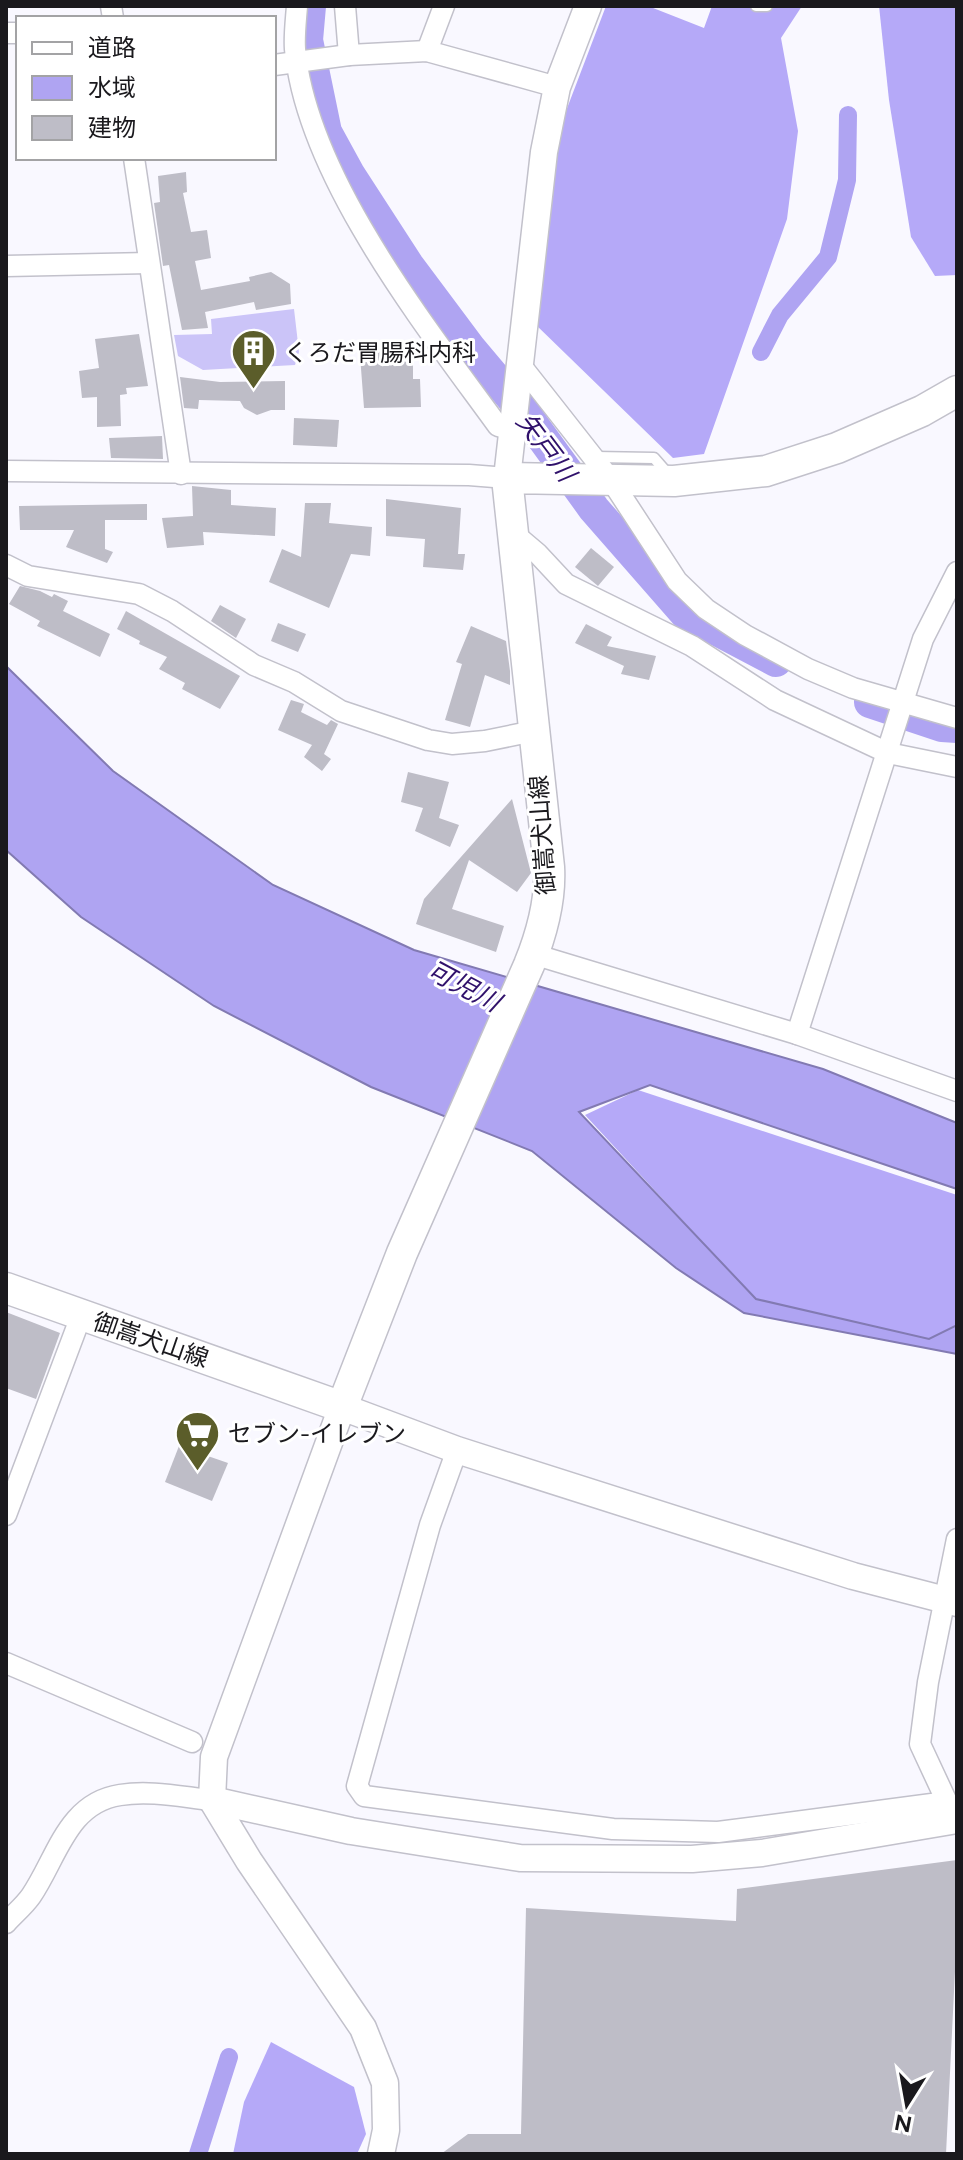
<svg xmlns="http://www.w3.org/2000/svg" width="963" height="2160" font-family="Figtree,'Noto Sans JP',sans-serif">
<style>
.green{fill:#cbc4f8}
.forest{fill:#b5a9f8}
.water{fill:#afa4f2;stroke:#827ab2;stroke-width:2}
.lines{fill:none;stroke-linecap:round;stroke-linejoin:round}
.canal{stroke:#afa4f2;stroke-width:18}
.river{stroke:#afa4f2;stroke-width:32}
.building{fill:#bebdc7}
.service-casing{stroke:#c2c1cb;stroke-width:13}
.minor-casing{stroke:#c2c1cb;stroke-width:23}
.tertiary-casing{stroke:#c2c1cb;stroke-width:29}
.secondary-casing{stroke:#c2c1cb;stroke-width:33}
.service{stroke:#fff;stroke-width:10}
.minor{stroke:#fff;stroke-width:20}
.tertiary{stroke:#fff;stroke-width:26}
.secondary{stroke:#fff;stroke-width:30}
.labels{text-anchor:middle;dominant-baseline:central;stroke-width:6;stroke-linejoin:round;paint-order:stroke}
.poi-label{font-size:24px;fill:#1a191d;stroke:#fff;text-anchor:start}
.street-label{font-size:24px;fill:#1a191d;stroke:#fff}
.water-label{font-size:26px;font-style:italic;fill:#30116b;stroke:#fff}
</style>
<rect width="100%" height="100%" fill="#f9f8ff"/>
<polygon class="green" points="294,309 299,352 295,365 203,370 178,356 174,335 212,334 211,319"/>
<g class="forest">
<polygon points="606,6 648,6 704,28 712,6 802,6 781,38 798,131 787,219 704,454 673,458 534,323 558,132"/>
<polygon points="879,6 957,6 957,275 935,276 911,237 889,100"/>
<polygon points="638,1090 957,1195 957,1325 929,1339 756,1300 585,1115"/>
<polygon points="271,2042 354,2087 366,2134 357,2154 233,2154 244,2102"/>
</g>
<polygon class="water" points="6,666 113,771 273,885 414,950 823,1069 957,1123 957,1189 650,1085 579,1112 756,1299 929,1339 957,1325 957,1354 744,1313 676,1268 532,1151 371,1087 214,1006 81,917 6,850"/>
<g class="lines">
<g class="canal">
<polyline points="761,352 780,315 828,257 847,180 848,115"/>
<polyline points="198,2154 229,2057"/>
</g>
<g class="river">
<polyline points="310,6 307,40 326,132 349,174 408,265 470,348 523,411 594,509 685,613 776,661"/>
<polyline points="870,702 942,726 957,727"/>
</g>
</g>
<g class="building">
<polygon points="186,172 187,192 183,193 191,232 207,230 211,258 195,261 201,290 250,281 249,277 271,272 290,284 291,304 256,310 254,302 205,312 208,328 182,330 169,265 163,266 154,203 160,202 158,176"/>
<polygon points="139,334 148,386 126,388 127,394 120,395 121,426 97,427 97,397 82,398 79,371 99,368 95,339"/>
<polygon points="413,340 413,379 420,379 421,407 364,408 359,342"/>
<polygon points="180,377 220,382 285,381 285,410 271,410 257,415 244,408 240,401 199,400 198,409 184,408"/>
<polygon points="294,418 339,420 337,447 293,445"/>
<polygon points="162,436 163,459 111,458 109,438"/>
<polygon points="192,486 231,490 231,505 276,508 275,536 203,532 204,545 167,548 162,518 193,516"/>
<polygon points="386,499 461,508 458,554 465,554 463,570 423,567 425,539 386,536"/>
<polygon points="305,503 331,503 329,523 372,527 370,556 351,554 329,608 269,582 282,549 301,557"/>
<polygon points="147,504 147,520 105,520 105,549 113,552 107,563 66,547 74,530 20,530 19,506"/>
<polygon points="591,548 614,567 598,586 575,567"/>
<polygon points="20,586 40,591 52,597 54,594 68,601 63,611 110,634 100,657 37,626 40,621 9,604"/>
<polygon points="220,605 246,619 236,638 211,621"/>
<polygon points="126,611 240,676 220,709 182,689 185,683 159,669 167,657 139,644 140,641 117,629"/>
<polygon points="278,623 306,634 298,652 271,641"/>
<polygon points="586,624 612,637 607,646 656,656 649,680 621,674 624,666 575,643"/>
<polygon points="471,626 506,641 510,671 510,685 485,675 470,727 445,720 462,664 456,662"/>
<polygon points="291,700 304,704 301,712 327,725 331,720 338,724 324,754 331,759 322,771 304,757 312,745 278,730"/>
<polygon points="408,772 449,782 439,818 459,825 450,847 415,831 423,808 401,802"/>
<polygon points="512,799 531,873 517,892 469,860 452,909 504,926 496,952 416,924 424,899"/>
<polygon points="6,1312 60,1333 36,1399 6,1388"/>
<polygon points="179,1446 228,1463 212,1501 165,1482"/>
<polygon points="957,1860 957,1931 946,2154 441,2154 468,2134 521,2134 526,1908 736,1921 737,1889"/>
</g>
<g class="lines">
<defs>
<g id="service">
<polyline points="756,6 767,6"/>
<polyline points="595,457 654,458 668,474"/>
</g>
<g id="minor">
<polyline points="111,6 113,18"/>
<path d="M297,6C296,20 294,35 295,49C307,177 424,324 498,426L512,430"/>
<polyline points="345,6 349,55"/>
<polyline points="6,33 18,33"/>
<polyline points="427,51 444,6"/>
<polyline points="274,65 349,55 427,51 557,87"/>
<polyline points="134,158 181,474"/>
<polyline points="6,266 149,263"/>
<polyline points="519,363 611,480 677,581 706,609 745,635 808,669 853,688 957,718"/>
<polyline points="6,471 469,475 507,478"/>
<polyline points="512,532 538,554 566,584 692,646 775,700 888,753 957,767"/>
<polyline points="6,565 28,576 139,594 172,611 254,665 294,682 341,711 428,740 452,744 485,741 534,731"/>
<polyline points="533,954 797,1034 957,1091"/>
<polyline points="797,1034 923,639 957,572"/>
<polyline points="457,1450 430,1525 357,1786 364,1796 613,1829 718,1832 947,1802"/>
<polyline points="6,1515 81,1316"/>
<polyline points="957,1539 928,1682 920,1744 947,1802 957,1809"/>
<polyline points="6,1663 192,1742"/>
<path d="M6,1923C14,1914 24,1906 31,1896C57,1858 67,1803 120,1795C150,1790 182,1797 212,1800"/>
</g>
<g id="tertiary">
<polyline points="507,478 544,152 557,87 588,6"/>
<polyline points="212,1800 351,1831 520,1858 692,1859 762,1853 957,1820"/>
<polyline points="381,2154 386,2130 385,2083 363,2028 249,1861 212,1800 214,1757 342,1407 457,1450 853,1576 957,1603"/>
</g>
<path id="secondary" d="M6,1288L342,1407L402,1253L529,965C542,933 551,901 549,867L507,478L674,481L766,471L837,448L922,411L957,391"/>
</defs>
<use href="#service" class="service-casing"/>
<use href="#minor" class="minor-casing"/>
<use href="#tertiary" class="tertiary-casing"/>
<use href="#secondary" class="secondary-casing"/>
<use href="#service" class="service"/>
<use href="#minor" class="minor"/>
<use href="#tertiary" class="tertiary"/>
<use href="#secondary" class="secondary"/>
</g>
<defs>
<symbol id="building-pin" viewBox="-11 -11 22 30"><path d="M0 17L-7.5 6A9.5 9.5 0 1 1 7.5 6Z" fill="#5b5d2a" stroke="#fff"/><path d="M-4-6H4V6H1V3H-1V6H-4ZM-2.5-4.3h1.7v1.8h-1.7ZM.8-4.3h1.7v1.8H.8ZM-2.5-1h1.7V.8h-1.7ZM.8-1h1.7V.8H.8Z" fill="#fff"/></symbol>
<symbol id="supermarket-pin" viewBox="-11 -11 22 30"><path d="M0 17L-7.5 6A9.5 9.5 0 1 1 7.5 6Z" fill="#5b5d2a" stroke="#fff"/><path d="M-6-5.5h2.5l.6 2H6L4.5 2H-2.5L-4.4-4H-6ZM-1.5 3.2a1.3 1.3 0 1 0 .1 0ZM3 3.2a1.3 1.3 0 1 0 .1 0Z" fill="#fff"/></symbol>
</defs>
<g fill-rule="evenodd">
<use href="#building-pin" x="228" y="326" width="51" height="69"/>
<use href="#supermarket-pin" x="172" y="1408" width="51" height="69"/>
</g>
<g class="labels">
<g class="poi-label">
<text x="284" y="352">くろだ胃腸科内科</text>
<text x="228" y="1433">セブン-イレブン</text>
</g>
<g class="street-label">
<text transform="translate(542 835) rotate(-94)">御嵩犬山線</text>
<text transform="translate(151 1340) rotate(19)">御嵩犬山線</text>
</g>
<g class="water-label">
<text transform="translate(546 447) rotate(53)">矢戸川</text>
<text transform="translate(464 986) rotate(28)">可児川</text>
</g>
</g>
<rect width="963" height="2160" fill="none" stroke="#1a191d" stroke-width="16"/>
<rect x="16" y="16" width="260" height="144" fill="#ffffff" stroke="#a3a3a5" stroke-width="2"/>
<rect x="32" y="42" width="40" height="12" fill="#ffffff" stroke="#a3a3a5" stroke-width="2"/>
<text x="88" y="56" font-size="24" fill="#1a191d">道路</text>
<rect x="32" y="76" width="40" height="24" fill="#afa4f2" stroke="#a3a3a5" stroke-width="2"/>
<text x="88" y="96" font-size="24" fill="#1a191d">水域</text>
<rect x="32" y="116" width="40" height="24" fill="#bebdc7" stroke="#a3a3a5" stroke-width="2"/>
<text x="88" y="136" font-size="24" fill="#1a191d">建物</text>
<g transform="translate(907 2104) rotate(191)" stroke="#ffffff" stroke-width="6" paint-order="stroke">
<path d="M0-6L14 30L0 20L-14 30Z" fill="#1a191d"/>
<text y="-12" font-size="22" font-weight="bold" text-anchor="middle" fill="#1a191d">N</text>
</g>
</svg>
